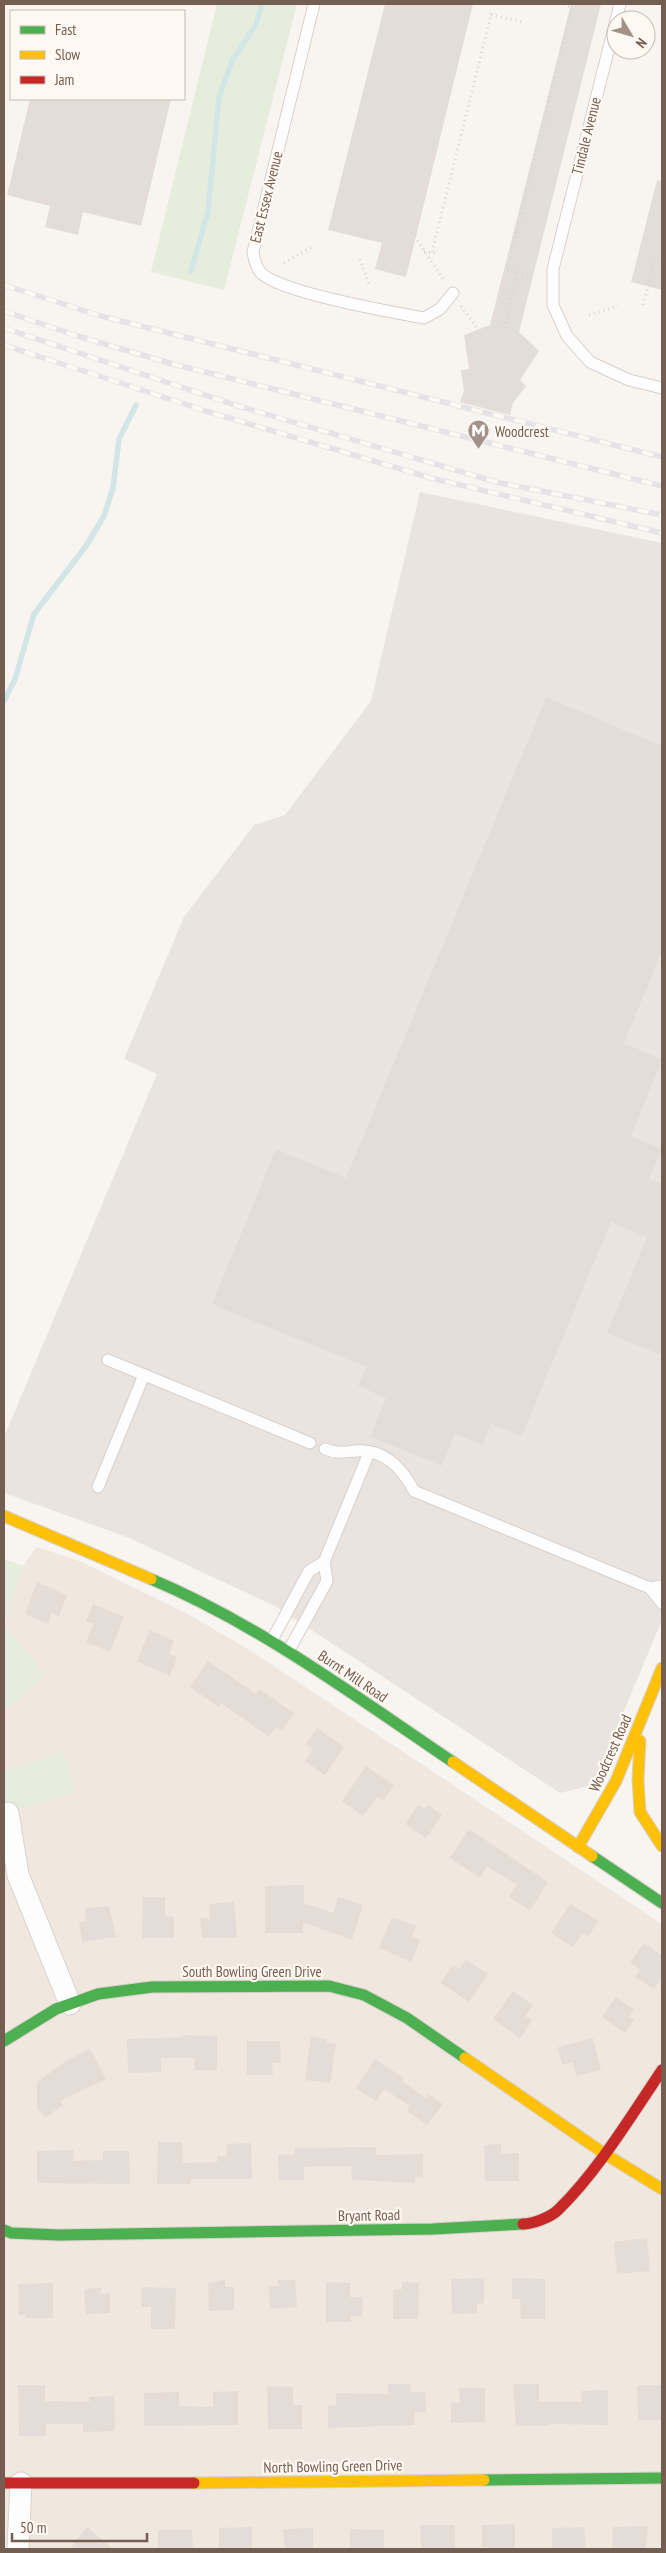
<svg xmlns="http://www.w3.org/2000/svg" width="666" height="2553" font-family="'PT Sans Narrow',sans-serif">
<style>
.residential{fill:#f0e7de}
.industrial{fill:#eae4e0}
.green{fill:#e6eddc}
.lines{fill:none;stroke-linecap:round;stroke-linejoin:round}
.stream{stroke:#d2e5e7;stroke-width:5.5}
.building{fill:#e4ddd7}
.lane-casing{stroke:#d7d1cd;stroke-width:13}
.street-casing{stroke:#d7d1cd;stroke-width:23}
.fast-casing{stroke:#d5d0ca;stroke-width:13}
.slow-casing{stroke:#d5d0ca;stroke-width:13}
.jam-casing{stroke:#d5d0ca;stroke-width:13}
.path{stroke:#dad4d0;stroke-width:3;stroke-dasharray:1 4;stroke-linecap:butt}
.lane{stroke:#fefdfd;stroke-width:11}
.street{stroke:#fefdfd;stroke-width:21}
.fast{stroke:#4caf50;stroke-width:11}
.slow{stroke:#ffc107;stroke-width:11}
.jam{stroke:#c62828;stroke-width:11}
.rail-casing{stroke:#e5e3e6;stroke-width:5.5}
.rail{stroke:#fdf9f2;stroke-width:4;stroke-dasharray:11;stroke-linecap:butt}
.labels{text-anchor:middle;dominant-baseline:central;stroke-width:4.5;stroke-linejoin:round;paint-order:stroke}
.street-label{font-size:15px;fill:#745d51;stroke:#fdf9f2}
.poi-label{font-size:15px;fill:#745d51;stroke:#fdf9f2;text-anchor:start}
</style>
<rect width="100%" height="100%" fill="#f8f4f0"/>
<polygon class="residential" points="36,1547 77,1560 186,1613 253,1652 662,1924 662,2549 4,2549 4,1711 45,1675 4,1624 23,1566"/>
<polygon class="industrial" points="420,492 662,543 662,1620 593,1785 560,1793 275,1606 127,1537 4,1493 4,1437 157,1074 124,1059 184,917 254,825 285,815 371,701"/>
<g class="green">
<polygon points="217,4 297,4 224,290 151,272"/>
<polygon points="4,1559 23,1566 4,1624 45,1675 4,1711"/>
<polygon points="63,1752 76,1791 4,1815 4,1771"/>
</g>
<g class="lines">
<g class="stream">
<polyline points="191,271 208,212 219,97 232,61 256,24 262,4"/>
<polyline points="4,701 15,679 34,614 86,546 104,516 113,488 119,439 136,405"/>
</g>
</g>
<g class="building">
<polygon points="385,4 473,4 406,277 375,269 382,243 328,230"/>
<polygon points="571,4 601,4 519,332 539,351 520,380 526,386 513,403 510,415 460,402 464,391 461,370 469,369 464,335 490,325"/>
<polygon points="30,99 171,99 141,226 83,212 78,235 45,227 50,206 7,195"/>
<polygon points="657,180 662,181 662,290 631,282"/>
<polygon points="546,697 662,746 662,951 624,1043 662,1059 631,1136 662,1149 649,1179 662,1184 662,1356 607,1333 647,1237 611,1222 522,1436 491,1424 482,1445 455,1434 442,1466 370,1436 386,1398 358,1386 366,1367 212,1304 276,1149 346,1178"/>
<polygon points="37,1582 67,1595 59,1616 52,1613 48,1624 25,1614"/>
<polygon points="93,1604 124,1617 110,1652 86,1642 94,1624 86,1622"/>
<polygon points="150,1630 174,1641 169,1654 177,1657 170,1676 137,1661"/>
<polygon points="208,1661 256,1694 259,1689 294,1713 282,1731 276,1727 269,1737 221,1703 219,1707 190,1687"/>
<polygon points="317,1728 344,1747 325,1775 305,1761 313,1749 306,1744"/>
<polygon points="366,1766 394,1785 383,1801 377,1797 363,1816 342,1801"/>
<polygon points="418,1805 425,1809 428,1805 442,1815 426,1838 405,1824"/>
<polygon points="469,1829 548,1882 530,1911 509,1897 517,1885 487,1866 480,1878 450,1858"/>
<polygon points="304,1885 304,1903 333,1913 338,1897 363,1905 352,1940 303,1922 303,1933 265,1933 265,1886"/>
<polygon points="143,1897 165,1897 165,1916 174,1917 174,1938 142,1938"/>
<polygon points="234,1902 237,1938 202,1938 200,1918 210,1919 209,1904"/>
<polygon points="570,1904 598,1921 588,1937 582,1933 573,1947 551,1933"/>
<polygon points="109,1906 116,1937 82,1942 79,1922 86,1921 85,1908"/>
<polygon points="392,1917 416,1926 412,1937 420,1940 411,1962 379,1948"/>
<polygon points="644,1943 662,1956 662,1977 654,1989 635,1977 640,1970 630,1963"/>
<polygon points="466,1960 488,1974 469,2002 441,1983 453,1965 459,1969"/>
<polygon points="513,1991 533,2005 525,2016 532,2021 520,2038 493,2019"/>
<polygon points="616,1997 634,2009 629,2017 634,2020 625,2033 602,2017"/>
<polygon points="183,2035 217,2036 217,2070 194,2070 195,2058 161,2058 161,2072 128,2073 127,2039 183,2037"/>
<polygon points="311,2036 327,2039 327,2043 336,2044 330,2083 305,2080"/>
<polygon points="593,2038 601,2070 576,2076 573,2062 562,2065 558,2047"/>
<polygon points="247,2041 280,2041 281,2063 272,2063 273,2075 247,2075"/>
<polygon points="90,2049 106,2079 60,2101 63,2105 45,2118 37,2108 37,2082 66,2061"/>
<polygon points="375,2059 404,2078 402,2081 426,2098 428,2094 443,2104 427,2125 407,2111 410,2106 384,2089 376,2101 356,2088"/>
<polygon points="158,2142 182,2142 183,2163 217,2162 217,2156 226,2156 227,2144 251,2143 252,2179 191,2179 191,2184 157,2184"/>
<polygon points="501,2144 501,2154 519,2153 519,2181 485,2181 484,2145"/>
<polygon points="376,2147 376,2155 423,2154 423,2178 415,2177 415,2183 352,2180 351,2166 315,2166 304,2167 304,2180 279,2180 278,2154 294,2155 295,2148"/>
<polygon points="74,2150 73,2161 103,2160 103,2151 129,2151 130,2184 37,2183 37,2151"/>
<polygon points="647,2238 650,2271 617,2274 614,2242"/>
<polygon points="484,2278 484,2303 477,2304 477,2313 452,2314 451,2279"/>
<polygon points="512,2278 545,2279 545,2319 521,2319 520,2299 512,2299"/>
<polygon points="225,2280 225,2287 234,2287 234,2310 209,2311 208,2283"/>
<polygon points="278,2280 295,2280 297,2307 270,2309 269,2286 279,2286"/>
<polygon points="326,2282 350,2283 350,2297 363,2297 362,2316 351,2316 351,2322 326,2322"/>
<polygon points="402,2282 419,2283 418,2319 393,2319 393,2290 402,2289"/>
<polygon points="53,2283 53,2318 26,2318 26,2315 19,2315 18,2284"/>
<polygon points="142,2287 176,2288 175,2329 151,2329 151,2307 141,2307"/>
<polygon points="101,2288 101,2294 110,2293 110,2313 86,2314 84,2289"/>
<polygon points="388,2384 410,2384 411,2392 425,2392 426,2412 415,2412 414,2425 328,2428 328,2405 336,2406 336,2393 388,2394"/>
<polygon points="513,2384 539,2384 539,2402 582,2402 581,2391 608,2390 608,2425 549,2424 548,2426 516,2426"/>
<polygon points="18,2385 45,2385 45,2401 89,2402 89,2397 114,2396 115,2431 83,2432 83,2424 46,2424 46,2436 19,2436"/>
<polygon points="637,2385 662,2385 662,2420 638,2420"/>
<polygon points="267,2386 293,2387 293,2405 302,2405 302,2429 268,2429"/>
<polygon points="459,2388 485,2388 485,2422 451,2423 451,2402 460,2403"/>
<polygon points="238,2391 238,2425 144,2426 144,2393 179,2392 179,2406 213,2407 213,2392"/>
<polygon points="515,2524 515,2549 490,2549 490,2547 482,2547 482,2525"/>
<polygon points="420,2525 455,2525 455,2548 421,2549"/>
<polygon points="648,2526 646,2549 612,2549 613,2527"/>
<polygon points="87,2527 113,2549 70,2549"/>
<polygon points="252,2527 252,2549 219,2548 219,2528"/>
<polygon points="584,2527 586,2547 578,2549 552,2549 552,2528"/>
<polygon points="313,2528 313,2549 285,2549 283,2529"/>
<polygon points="350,2529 384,2530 384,2549 350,2549"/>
<polygon points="158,2530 192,2530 193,2549 158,2549"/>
</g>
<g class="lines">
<defs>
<g id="lane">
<path d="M314,4L253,252C254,259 256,267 261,273C282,293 391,312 424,318L440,309L453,293"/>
<polyline points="620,4 553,269 553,305 567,336 590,362 629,380 662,388"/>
<polyline points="108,1360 310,1443"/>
<path d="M325,1449C338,1454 343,1452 356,1451C384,1449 402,1468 414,1491L650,1588L662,1586"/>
<polyline points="98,1487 144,1375"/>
<polyline points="650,1588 662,1603"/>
<polyline points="272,1640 309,1571 324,1562"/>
<polyline points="289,1650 327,1581 324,1562 369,1453"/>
</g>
<g id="street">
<polyline points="8,1813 18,1875 70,2004"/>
<polyline points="18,2549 21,2483"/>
</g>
<g id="fast">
<path d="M151,1579C260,1625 355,1696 453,1762"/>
<polyline points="592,1856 662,1903"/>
<polyline points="4,2041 56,2009 98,1994 152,1987 329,1986 364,1995 407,2018 465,2058"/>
<polyline points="4,2230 11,2233 59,2235 433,2229 523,2224"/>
<polyline points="484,2480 662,2478"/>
</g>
<g id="slow">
<polyline points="4,1516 151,1579"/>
<polyline points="640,1741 638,1780 640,1812 662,1846"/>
<polyline points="453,1762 592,1856"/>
<polyline points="578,1847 616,1781 662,1668"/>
<polyline points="465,2058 605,2154 662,2189"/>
<polyline points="194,2483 484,2480"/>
</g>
<g id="jam">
<path d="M523,2224C533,2224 551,2217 558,2210C598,2171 631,2116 662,2070"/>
<polyline points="4,2483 194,2483"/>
</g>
</defs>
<use href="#lane" class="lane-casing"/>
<use href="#street" class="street-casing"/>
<use href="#fast" class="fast-casing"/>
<use href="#slow" class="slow-casing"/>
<use href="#jam" class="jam-casing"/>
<g class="path">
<polyline points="491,15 523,22"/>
<polyline points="412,232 445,282"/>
<polyline points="424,252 436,253"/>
<polyline points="432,252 492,11"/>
<polyline points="360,259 369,284"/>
<polyline points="284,263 312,247"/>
<polyline points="528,276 507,270 572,8 561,4"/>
<polyline points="643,305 656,257"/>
<polyline points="461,306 478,330"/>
<polyline points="589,315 618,306"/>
<polyline points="504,328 517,273"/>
</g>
<use href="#lane" class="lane"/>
<use href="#street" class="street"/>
<use href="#fast" class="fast"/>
<use href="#slow" class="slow"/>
<use href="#jam" class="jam"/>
<defs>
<g id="rail">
<polyline points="4,285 101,316 662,457"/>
<polyline points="4,311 74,335 173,364 662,486"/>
<polyline points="4,328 232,404 496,482 662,515"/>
<polyline points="4,345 206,411 431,478 662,533"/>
</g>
</defs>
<use href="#rail" class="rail-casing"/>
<use href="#rail" class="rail"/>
</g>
<defs>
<symbol id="metro-pin" viewBox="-11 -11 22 30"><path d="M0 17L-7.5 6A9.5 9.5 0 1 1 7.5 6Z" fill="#a29289" stroke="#fdf9f2"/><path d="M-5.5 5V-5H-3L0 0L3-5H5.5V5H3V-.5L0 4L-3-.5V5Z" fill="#fff"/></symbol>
</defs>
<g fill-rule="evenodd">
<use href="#metro-pin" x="466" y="418" width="25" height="34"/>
</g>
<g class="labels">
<g class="street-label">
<text transform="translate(586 136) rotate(-76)">Tindale Avenue</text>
<text transform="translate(266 197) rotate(-76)">East Essex Avenue</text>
<text transform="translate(353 1676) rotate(34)">Burnt Mill Road</text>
<text transform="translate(610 1753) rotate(-66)">Woodcrest Road</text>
<text x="252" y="1971">South Bowling Green Drive</text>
<text transform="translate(369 2215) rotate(-1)">Bryant Road</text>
<text transform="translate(333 2466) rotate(-1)">North Bowling Green Drive</text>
</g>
<g class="poi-label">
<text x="495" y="431">Woodcrest</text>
</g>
</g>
<rect width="666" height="2553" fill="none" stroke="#745d51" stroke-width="10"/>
<rect x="10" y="10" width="175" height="90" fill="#fdf9f2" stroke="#c6bbb2"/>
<rect x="20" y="26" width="25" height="8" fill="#4caf50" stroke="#c6bbb2"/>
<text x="55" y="35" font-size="15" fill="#745d51">Fast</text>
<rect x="20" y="51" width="25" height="8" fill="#ffc107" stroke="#c6bbb2"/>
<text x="55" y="60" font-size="15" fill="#745d51">Slow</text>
<rect x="20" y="76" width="25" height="8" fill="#c62828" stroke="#c6bbb2"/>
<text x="55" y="85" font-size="15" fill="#745d51">Jam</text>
<g transform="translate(631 35) rotate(128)"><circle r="24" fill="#fdf9f2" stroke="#c6bbb2"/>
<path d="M0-4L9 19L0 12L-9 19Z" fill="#a29289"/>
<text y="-8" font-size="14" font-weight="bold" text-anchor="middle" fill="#745d51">N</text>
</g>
<path d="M12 2533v8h135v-8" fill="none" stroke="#745d51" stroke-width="2.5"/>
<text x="20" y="2533" font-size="15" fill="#745d51" stroke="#fdf9f2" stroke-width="4" paint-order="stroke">50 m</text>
</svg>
